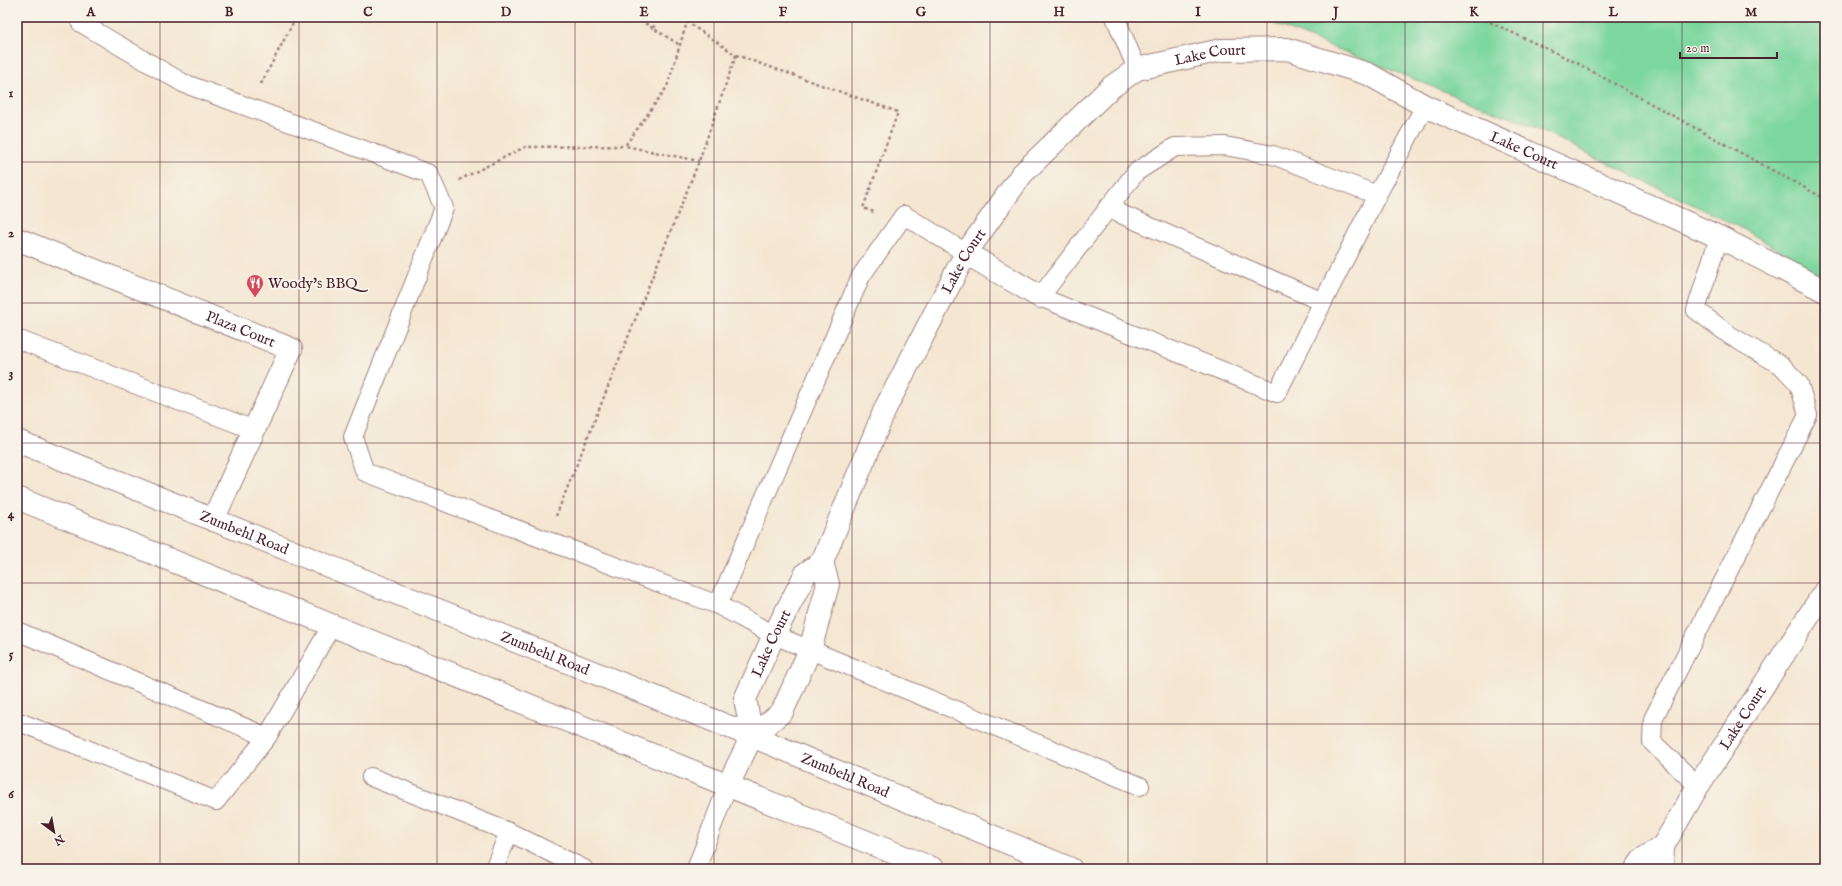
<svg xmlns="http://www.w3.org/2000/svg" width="1842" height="886" font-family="'IM FELL English',serif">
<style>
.green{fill:#7cd79e;stroke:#637b64}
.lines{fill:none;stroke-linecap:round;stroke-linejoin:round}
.service-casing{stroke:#9f827e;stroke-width:20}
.minor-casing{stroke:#9f827e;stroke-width:24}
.secondary-casing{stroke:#9f827e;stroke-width:24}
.path{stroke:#9f827e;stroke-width:2.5;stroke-dasharray:3 3;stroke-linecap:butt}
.service{stroke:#fff;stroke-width:18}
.minor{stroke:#fff;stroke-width:22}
.secondary{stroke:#fff;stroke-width:22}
.grid{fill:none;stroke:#4a1f2b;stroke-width:1;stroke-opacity:0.55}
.labels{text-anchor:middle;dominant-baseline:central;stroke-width:4;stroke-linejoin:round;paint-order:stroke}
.street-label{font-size:15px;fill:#4a1f2b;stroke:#f7f3e8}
.poi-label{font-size:15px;fill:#4a1f2b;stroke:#f7f3e8;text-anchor:start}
.neatline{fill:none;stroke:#4a1f2b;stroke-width:1.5}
.grid-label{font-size:13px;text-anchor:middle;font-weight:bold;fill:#4a1f2b}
</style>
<rect width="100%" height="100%" fill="#f7f3e8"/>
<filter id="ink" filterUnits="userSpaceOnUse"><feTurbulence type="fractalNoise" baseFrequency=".025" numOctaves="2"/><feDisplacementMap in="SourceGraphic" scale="8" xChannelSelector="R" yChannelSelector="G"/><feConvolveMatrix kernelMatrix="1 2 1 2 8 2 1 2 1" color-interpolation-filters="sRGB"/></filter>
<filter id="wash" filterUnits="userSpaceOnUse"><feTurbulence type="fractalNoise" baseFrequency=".012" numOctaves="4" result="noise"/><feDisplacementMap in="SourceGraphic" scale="16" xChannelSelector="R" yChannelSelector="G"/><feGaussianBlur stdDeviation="0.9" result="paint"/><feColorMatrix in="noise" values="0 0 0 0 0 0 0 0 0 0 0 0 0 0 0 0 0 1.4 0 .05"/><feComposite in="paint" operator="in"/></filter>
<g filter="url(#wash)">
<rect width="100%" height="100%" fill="#f4e6d1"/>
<polygon class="green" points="1257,17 1825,17 1825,279 1747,231 1534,127"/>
</g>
<g filter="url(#ink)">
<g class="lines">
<defs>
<g id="service">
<polyline points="83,17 81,23 183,83 429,174 444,208 353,437 365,472 718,605 774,635 1140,786"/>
<polyline points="1115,17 1137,69"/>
<polyline points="1377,195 1273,155 1225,146 1175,147 1136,172 1040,297 1277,393 1377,195 1425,106"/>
<polyline points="1107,208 1323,302"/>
<polyline points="17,339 254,430"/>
<polyline points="718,605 861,276 904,215 966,253"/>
<polyline points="17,631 267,737 332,625"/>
<polyline points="17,721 216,801 267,737"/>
<polyline points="371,777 509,832"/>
<polyline points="1698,786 1652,742 1653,719 1808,415 1799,384 1782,366 1731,336 1696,310 1719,237"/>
<polyline points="494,869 509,832 584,869"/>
<polyline points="696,869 728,785"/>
</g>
<g id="minor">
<path id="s1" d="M17,239L291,349L213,520"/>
<polyline points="966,253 1040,297"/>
<path id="s2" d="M752,736L745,699L774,635L806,573L822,562L886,407L966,253L1022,174L1110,88L1137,69L1221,50L1287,49L1368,74L1425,106L1719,237L1825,291"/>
<polyline points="728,785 752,736 782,712 810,650 828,584 822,562"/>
<polyline points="1636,869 1643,859 1663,846"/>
<path id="s3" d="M1662,869L1663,846L1698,786L1825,591"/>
</g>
<g id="secondary">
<path id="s4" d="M17,441L752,736L1071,869"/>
<polyline points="17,498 934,869"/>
</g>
</defs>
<use href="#service" class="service-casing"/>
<use href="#minor" class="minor-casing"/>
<use href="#secondary" class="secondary-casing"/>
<g class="path">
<polyline points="635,17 680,45"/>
<polyline points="1479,17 1575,62 1825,199"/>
<polyline points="653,28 659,17"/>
<polyline points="736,55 898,112 863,208 874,212"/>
<polyline points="261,84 296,17"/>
<polyline points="459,180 525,147 625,146"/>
<polyline points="556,516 699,161 736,55 687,22 667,87 625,146 699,161"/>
</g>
<use href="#service" class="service"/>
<use href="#minor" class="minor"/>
<use href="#secondary" class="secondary"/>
</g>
</g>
<path class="grid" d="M160,17V869M299,17V869M437,17V869M575,17V869M714,17V869M852,17V869M990,17V869M1128,17V869M1267,17V869M1405,17V869M1543,17V869M1682,17V869M17,162H1825M17,303H1825M17,443H1825M17,583H1825M17,724H1825"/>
<defs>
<symbol id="restaurant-pin" viewBox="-11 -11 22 30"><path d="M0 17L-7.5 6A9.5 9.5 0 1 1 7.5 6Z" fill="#d1495b" stroke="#f7f3e8"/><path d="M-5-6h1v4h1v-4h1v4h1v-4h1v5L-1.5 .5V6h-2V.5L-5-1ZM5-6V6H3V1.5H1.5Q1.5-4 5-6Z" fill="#fff"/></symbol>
</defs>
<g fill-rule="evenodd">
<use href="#restaurant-pin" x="245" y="273" width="20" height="27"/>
</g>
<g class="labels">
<g class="street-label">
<text stroke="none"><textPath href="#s2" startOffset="866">Lake Court</textPath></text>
<text stroke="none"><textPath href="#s2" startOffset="1202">Lake Court</textPath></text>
<text stroke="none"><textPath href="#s2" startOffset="530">Lake Court</textPath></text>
<text stroke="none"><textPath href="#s1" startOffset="241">Plaza Court</textPath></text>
<text stroke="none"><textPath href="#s4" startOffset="245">Zumbehl Road</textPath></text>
<text stroke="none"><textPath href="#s2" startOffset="99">Lake Court</textPath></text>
<text stroke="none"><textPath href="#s4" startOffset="569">Zumbehl Road</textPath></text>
<text stroke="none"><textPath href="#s3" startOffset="174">Lake Court</textPath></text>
<text stroke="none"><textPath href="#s4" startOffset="893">Zumbehl Road</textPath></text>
</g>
<g class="poi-label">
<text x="268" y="283">Woody's BBQ</text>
</g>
</g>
<rect width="1842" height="886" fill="none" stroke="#f7f3e8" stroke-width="44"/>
<g transform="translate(54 832) rotate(148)" stroke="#f7f3e8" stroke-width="3" paint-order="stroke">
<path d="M0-3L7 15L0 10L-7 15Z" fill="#4a1f2b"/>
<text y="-6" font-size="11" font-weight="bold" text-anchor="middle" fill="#4a1f2b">N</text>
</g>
<path d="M1680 52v6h97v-6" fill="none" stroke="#4a1f2b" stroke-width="2"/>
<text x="1686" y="52" font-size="12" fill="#4a1f2b" stroke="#f7f3e8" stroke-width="3" paint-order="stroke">20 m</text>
<rect x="22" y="22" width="1798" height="842" class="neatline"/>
<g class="grid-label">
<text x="91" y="16">A</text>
<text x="229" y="16">B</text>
<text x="368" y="16">C</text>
<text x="506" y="16">D</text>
<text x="644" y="16">E</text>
<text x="783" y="16">F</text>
<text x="921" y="16">G</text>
<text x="1059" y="16">H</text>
<text x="1198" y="16">I</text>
<text x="1336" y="16">J</text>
<text x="1474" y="16">K</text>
<text x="1613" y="16">L</text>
<text x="1751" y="16">M</text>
<text x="11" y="97">1</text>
<text x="11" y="237">2</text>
<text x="11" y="377">3</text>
<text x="11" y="518">4</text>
<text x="11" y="658">5</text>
<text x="11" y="798">6</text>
</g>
</svg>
